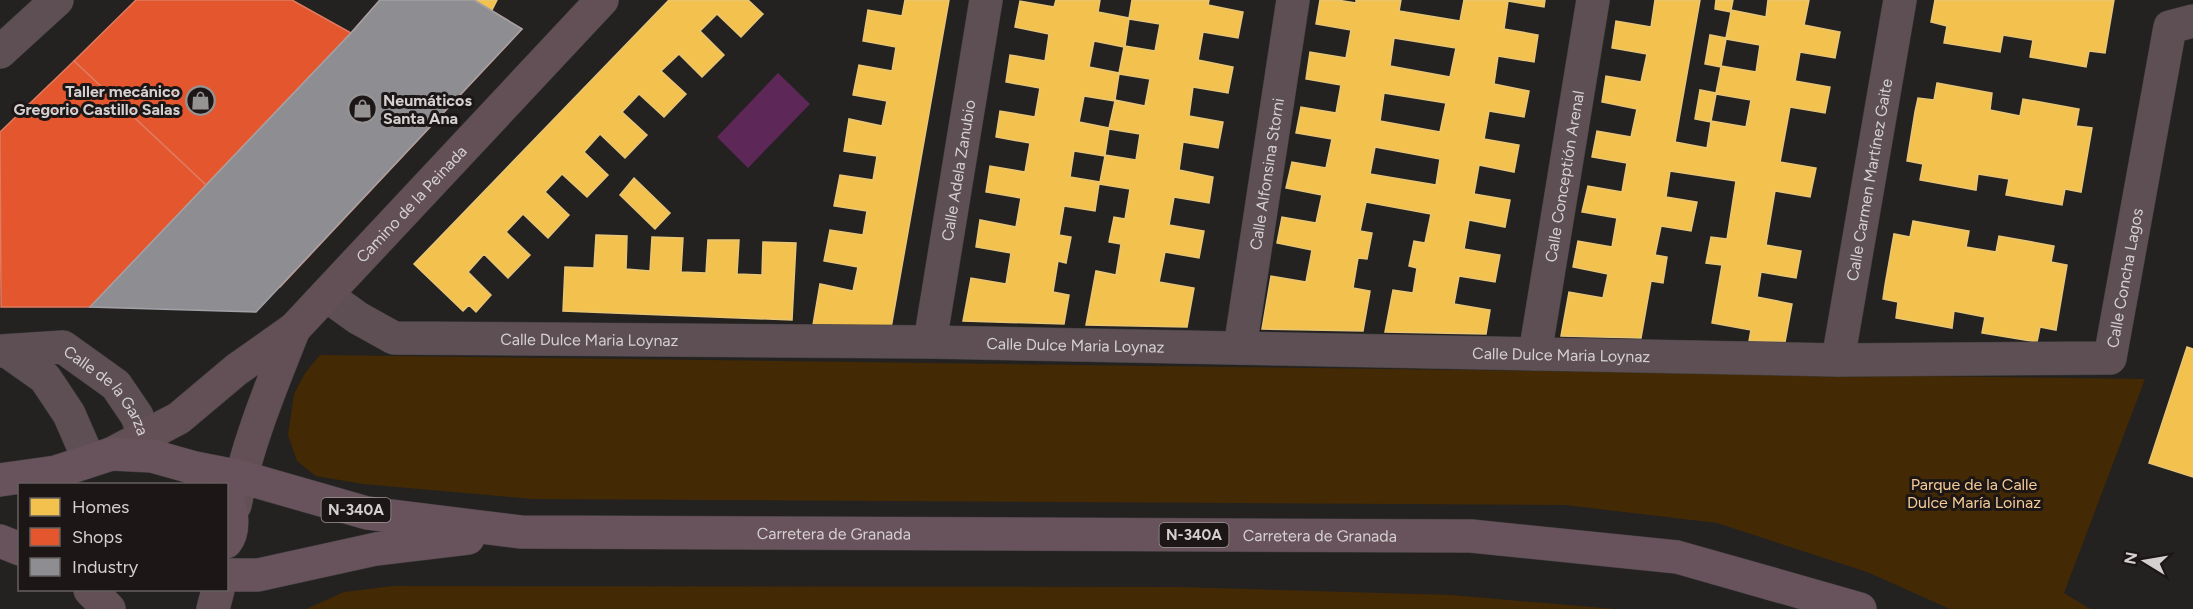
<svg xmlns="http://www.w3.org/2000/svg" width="2193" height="609" font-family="Figtree,sans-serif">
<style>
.green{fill:#432a04}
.water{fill:#5d2758}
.homes{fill:#f2c14e;stroke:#e9c675;stroke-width:1.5;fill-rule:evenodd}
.shops{fill:#e4572e;stroke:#df7b5f;stroke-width:1.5}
.industry{fill:#8d8d92;stroke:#a2a1a5;stroke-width:1.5}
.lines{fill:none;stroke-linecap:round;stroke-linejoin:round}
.street-casing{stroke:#3f3e3e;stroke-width:34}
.secondary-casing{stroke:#3f3e3e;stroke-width:34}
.highway-casing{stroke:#3f3e3e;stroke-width:34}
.street{stroke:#5d4f54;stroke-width:33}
.secondary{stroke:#635057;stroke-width:33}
.highway{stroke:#68525b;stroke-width:33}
.labels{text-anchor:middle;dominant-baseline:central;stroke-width:6;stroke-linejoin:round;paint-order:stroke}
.shield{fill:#1c1716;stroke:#9d9898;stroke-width:1.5}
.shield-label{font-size:15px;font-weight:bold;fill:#d4d0d0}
.poi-label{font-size:16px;font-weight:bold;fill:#d4d0d0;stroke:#1c1716;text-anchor:end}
.street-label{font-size:16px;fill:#d4d0d0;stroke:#1c1716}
.park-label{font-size:16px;fill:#f7cb96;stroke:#1c1716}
</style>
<rect width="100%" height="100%" fill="#242121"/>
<g class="green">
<polygon points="320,355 2145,379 2064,593 2090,609 1950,609 1867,572 1717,523 1565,505 532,499 363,484 316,476 297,461 288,435 294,394 305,373"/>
<polygon points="393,586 1179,587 1451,595 1615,609 306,609 344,592"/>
</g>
<polygon class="water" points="778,73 810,104 748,168 717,137"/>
<g class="homes">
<polygon points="474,0 497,0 492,10"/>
<polygon points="669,0 748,0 763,14 741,37 717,14 700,31 724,55 702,77 679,54 661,71 686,94 664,117 639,94 622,112 647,135 625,158 600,134 584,152 608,175 587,197 562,174 545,192 569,215 548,238 523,214 506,232 530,255 508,278 484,254 468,272 491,295 476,312 469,305 463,311 414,264"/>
<polygon points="905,0 949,0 891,328 813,325 820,284 853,291 858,267 824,261 830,230 863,235 867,211 834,206 840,175 873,180 877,156 844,151 849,119 882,126 887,101 853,95 859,65 892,71 896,47 863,41 868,10 902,16"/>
<path d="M1056,0H1100L1098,12L1129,18L1132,0H1209L1208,5L1243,12L1238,38L1203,32L1198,60L1233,67L1228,93L1193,87L1189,116L1223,122L1218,148L1183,142L1179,170L1213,177L1209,203L1174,197L1169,225L1204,231L1199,258L1165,252L1159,282L1194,288L1187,327L1086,325L1096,271L1116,275L1121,244L1109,242L1114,217L1125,219L1130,189L1099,184L1095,211L1064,206L1059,235L1071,237L1066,263L1058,261L1053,292L1069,295L1064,324L963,321L971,278L1006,284L1011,253L976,247L980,220L1016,227L1021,198L986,192L990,166L1025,172L1030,143L996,137L1000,111L1035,117L1040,88L1006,82L1010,55L1045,61L1049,34L1015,27L1020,1L1054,7ZM1129,19L1160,24L1155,51L1125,46ZM1094,41L1124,47L1119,73L1089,67ZM1119,74L1150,79L1145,106L1115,100ZM1084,96L1115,101L1109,128L1079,122ZM1109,129L1140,134L1136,160L1105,155ZM1074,151L1105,156L1100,182L1070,177Z"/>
<path d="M1320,0H1337L1356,3V0H1401L1399,11L1460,21L1464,0H1545L1544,7L1508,1L1504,29L1538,35L1534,62L1498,56L1494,84L1529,91L1524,117L1489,111L1484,139L1519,145L1514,172L1479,165L1474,194L1510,200L1505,227L1469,220L1464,249L1500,255L1495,282L1459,276L1454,304L1490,310L1486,334L1385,332L1393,290L1413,293L1417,268L1409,266L1414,241L1425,243L1431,214L1366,202L1360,231L1372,233L1367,259L1358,258L1353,288L1370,291L1363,331L1262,329L1271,276L1306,282L1312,250L1277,243L1282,217L1316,223L1322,195L1286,188L1292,162L1326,168L1332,139L1296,133L1301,107L1336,113L1341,85L1306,79L1310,52L1346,58L1351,30L1316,24ZM1394,38L1456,48L1450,77L1390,66ZM1384,93L1446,103L1440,132L1380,121ZM1375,147L1440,159L1436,185L1370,174Z"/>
<path d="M1655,0H1700L1675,142L1707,148L1711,122L1695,119L1700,90L1716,93L1721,67L1705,64L1710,35L1726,38L1731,12L1715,9L1716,0H1733L1731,10L1766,17L1768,0H1809L1804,25L1840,32L1835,58L1800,52L1795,81L1830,87L1825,113L1790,107L1780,162L1816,168L1810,197L1775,191L1766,245L1801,251L1796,278L1761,272L1757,297L1792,304L1785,342L1749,341L1751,330L1712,323L1722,265L1706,263L1711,237L1727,239L1736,181L1670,171L1666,197L1697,202L1691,231L1661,226L1655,255L1667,257L1663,283L1651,281L1641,338L1561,336L1569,292L1603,298L1608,274L1573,267L1578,241L1612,247L1617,218L1582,212L1588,186L1622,192L1627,163L1592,157L1597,131L1631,137L1637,109L1602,102L1606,76L1641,82L1647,54L1612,48L1616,21L1651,27ZM1726,39L1760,45L1756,72L1721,66ZM1716,94L1751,100L1746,127L1711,121Z"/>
<polygon points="1935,0 2114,0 2105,53 2089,51 2086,67 2030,57 2033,40 2003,35 2000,52 1944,43 1947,26 1931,22"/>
<polygon points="1937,83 1992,93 1990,110 2020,116 2023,99 2079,109 2076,126 2092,128 2081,192 2065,189 2062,205 2006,195 2009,179 1978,174 1976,190 1920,180 1923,164 1907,161 1915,112 1918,98 1934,100"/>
<polygon points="634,178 670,213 655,229 620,195"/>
<polygon points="1913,221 1969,231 1966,247 1996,252 1999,236 2054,246 2051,262 2067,265 2056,330 2040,327 2037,342 1982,333 1985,317 1954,311 1952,328 1896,318 1898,302 1883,299 1885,285 1894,234 1910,237"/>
<polygon points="596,235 627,236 626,269 650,271 652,237 683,238 681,272 706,273 708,240 739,240 737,274 762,275 763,242 796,243 792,320 563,311 565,267 594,268"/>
<polygon points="2187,347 2193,349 2193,477 2149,463"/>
</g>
<g class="shops">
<polygon points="136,0 292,0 351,33 206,185 74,61"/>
<polygon points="380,0 474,0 522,29 280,287 114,281 351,33"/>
<polygon points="74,61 206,185 90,307 1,307 0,132"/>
</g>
<polygon class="industry" points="380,0 474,0 522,29 256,312 90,307 351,33"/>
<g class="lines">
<defs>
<g id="street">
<polyline points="0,52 57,0"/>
<path id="s1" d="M326,295L358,318L394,338L930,342L1838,360L2110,358L2170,27L2193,21"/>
<path id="s2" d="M930,342L986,0"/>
<path id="s3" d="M1240,348L1293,0"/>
<path id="s4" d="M0,351L63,347L116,385L137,416L152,456"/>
<polyline points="7,351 45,378 69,414 89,460"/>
<path id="s5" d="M1535,354L1593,0"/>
<path id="s6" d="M1838,360L1900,0"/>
</g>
<g id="secondary">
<path id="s7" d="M111,454L179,418L236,370L294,329L602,0"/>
<path d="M235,505C247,444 271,387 294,329"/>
<polyline points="90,590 109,609"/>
<polyline points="213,609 218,590"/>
</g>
<g id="highway">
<path id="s8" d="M0,480L56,472L111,454L152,456L195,468L241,477L367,513L521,532L1471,536L1677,557L1860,609"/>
<path d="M226,494C231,509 236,529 226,542"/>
<polyline points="0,541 20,549"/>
<polyline points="226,575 258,575 376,549 468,538"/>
</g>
</defs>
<use href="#street" class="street-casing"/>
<use href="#secondary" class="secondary-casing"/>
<use href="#highway" class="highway-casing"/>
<use href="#street" class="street"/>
<use href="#secondary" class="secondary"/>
<use href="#highway" class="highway"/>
</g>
<defs>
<symbol id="shop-ring" viewBox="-11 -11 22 22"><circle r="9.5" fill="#1c1716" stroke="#969393" stroke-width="1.5"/><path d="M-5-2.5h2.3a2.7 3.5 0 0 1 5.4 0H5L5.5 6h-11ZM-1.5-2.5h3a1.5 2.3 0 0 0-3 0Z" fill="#969393"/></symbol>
</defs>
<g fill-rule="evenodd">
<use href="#shop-ring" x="184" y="84" width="33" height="33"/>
<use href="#shop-ring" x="346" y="92" width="33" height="33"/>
</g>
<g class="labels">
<g class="shield">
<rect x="321.5" y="498" width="69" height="24" rx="4.5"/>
<rect x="1159.5" y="523" width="69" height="24" rx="4.5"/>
</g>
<g class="shield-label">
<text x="356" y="510">N-340A</text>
<text x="1194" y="535">N-340A</text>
</g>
<g class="poi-label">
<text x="180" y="91">Taller mecánico<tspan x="180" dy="18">Gregorio Castillo Salas</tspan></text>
<text x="383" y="100" text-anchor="start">Neumáticos<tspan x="383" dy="18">Santa Ana</tspan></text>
</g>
<g class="street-label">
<text stroke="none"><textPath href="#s2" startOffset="174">Calle Adela Zanubio</textPath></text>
<text stroke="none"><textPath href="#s3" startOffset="176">Calle Alfonsina Storni</textPath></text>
<text stroke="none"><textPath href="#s5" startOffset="180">Calle Conceptión Arenal</textPath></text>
<text stroke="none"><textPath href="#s6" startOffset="183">Calle Carmen Martínez Gaite</textPath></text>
<text stroke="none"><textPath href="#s7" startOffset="394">Camino de la Peinada</textPath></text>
<text stroke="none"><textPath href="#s1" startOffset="1878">Calle Concha Lagos</textPath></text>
<text stroke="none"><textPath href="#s1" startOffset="276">Calle Dulce Maria Loynaz</textPath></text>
<text stroke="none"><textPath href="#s1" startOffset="762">Calle Dulce Maria Loynaz</textPath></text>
<text stroke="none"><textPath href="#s1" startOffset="1248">Calle Dulce Maria Loynaz</textPath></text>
<text stroke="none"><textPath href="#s4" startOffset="126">Calle de la Garza</textPath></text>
<text stroke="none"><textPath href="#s8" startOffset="846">Carretera de Granada</textPath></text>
<text stroke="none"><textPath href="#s8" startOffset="1332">Carretera de Granada</textPath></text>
</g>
<g class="park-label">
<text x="1974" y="484">Parque de la Calle<tspan x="1974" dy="18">Dulce María Loinaz</tspan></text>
</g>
</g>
<rect x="18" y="483" width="210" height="108" fill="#1c1716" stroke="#666160" stroke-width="1.5"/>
<rect x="30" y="498" width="30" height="18" fill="#f2c14e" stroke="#666160" stroke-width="1.5"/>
<text x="72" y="513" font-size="18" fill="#d4d0d0">Homes</text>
<rect x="30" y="528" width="30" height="18" fill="#e4572e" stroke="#666160" stroke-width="1.5"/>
<text x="72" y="543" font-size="18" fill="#d4d0d0">Shops</text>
<rect x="30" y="558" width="30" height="18" fill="#8d8d92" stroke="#666160" stroke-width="1.5"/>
<text x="72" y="573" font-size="18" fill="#d4d0d0">Industry</text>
<g transform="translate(2145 561) rotate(281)" stroke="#1c1716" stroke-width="4.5" paint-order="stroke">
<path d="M0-4.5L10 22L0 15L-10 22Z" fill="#d4d0d0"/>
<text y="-9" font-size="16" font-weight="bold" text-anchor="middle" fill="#d4d0d0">N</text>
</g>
</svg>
